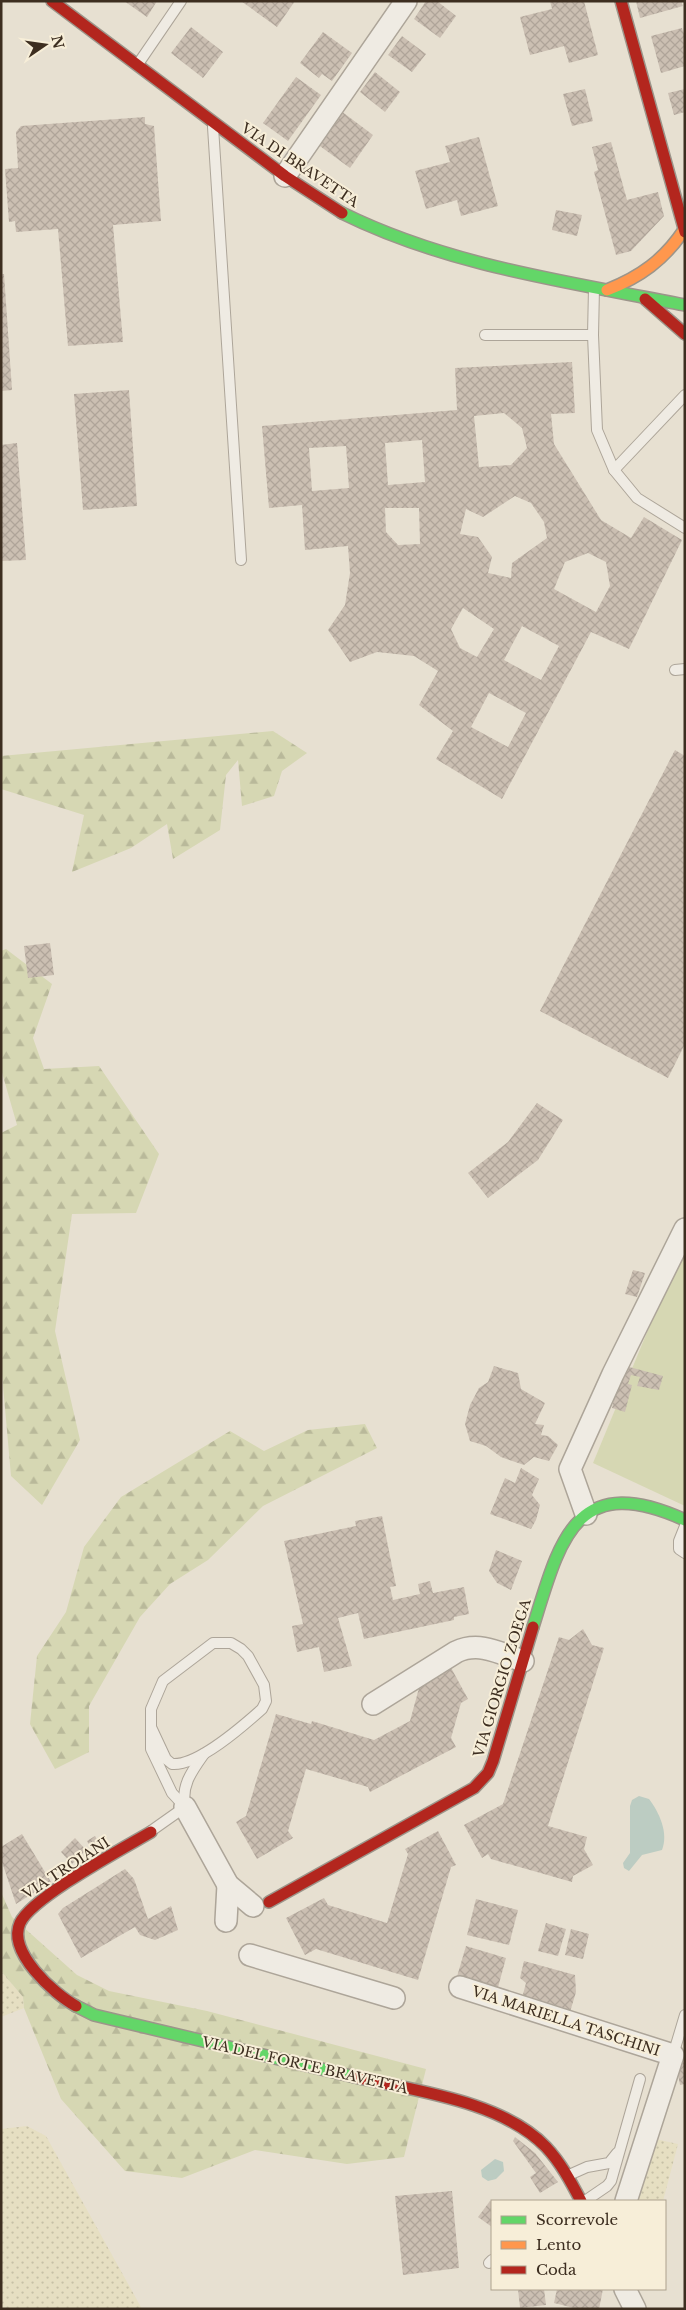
<svg xmlns="http://www.w3.org/2000/svg" width="686" height="2310" font-family="'Libre Baskerville',serif">
<style>
.farmland{fill:url(#farmland-dots)}
.green{fill:#d6d7b3}
.forest{fill:url(#forest-firs)}
.water{fill:#bcccc2}
.building{fill:url(#building-cross-hatch);fill-rule:evenodd}
.lines{fill:none;stroke-linecap:round;stroke-linejoin:round}
.lane-casing{stroke:#ada599;stroke-width:12}
.street-casing{stroke:#ada599;stroke-width:24}
.fast-casing{stroke:#9c958a;stroke-width:14}
.slow-casing{stroke:#9c958a;stroke-width:14}
.jam-casing{stroke:#9c958a;stroke-width:14}
.lane{stroke:#efebe3;stroke-width:10}
.street{stroke:#efebe3;stroke-width:21}
.fast{stroke:#63d668;stroke-width:11}
.slow{stroke:#ff974d;stroke-width:11}
.jam{stroke:#b3261e;stroke-width:11}
.labels{text-anchor:middle;dominant-baseline:central;stroke-width:4;stroke-linejoin:round;paint-order:stroke}
.street-label{font-size:14px;fill:#3d2e20;stroke:#f7eed8}
</style>
<defs>
<pattern id="farmland-dots" width="8" height="8" patternUnits="userSpaceOnUse" patternTransform="scale(1.25)"><rect width="8" height="8" fill="#e6dfc2"/><path d="M2 2h.1M6 6h.1" fill="none" stroke="#c6c0a6" stroke-width="1.8" stroke-linecap="round"/></pattern>
<pattern id="forest-firs" width="22" height="20" patternUnits="userSpaceOnUse" patternTransform="scale(1.25)"><rect width="22" height="20" fill="#d6d7b3"/><path d="M5 1l3.5 6h-7zM16 11l3.5 6h-7z" fill="#b9b99a"/></pattern>
<pattern id="building-cross-hatch" width="8" height="8" patternUnits="userSpaceOnUse" patternTransform="scale(1.25)"><rect width="8" height="8" fill="#cbbfb2"/><path d="M0 0l8 8M0 8l8-8" fill="none" stroke="#afa499"/></pattern>
</defs>
<rect width="100%" height="100%" fill="#e7e0d1"/>
<g class="farmland">
<polygon points="1,1971 23,1997 24,2008 1,2017"/>
<polygon points="27,2126 46,2136 142,2309 1,2309 1,2129"/>
<polygon points="655,2139 678,2144 663,2201 636,2201"/>
</g>
<polygon class="green" points="685,1251 685,1506 593,1463 655,1313"/>
<g class="forest">
<polygon points="273,731 307,753 282,771 274,796 242,806 238,760 226,775 220,830 173,859 167,824 131,848 72,872 84,815 1,789 1,756"/>
<polygon points="6,949 52,984 33,1038 44,1069 99,1066 159,1154 136,1213 72,1214 55,1331 80,1440 42,1505 11,1476 1,1363 1,1133 17,1125 1,1069 1,951"/>
<polygon points="365,1424 377,1448 263,1506 208,1560 170,1584 140,1617 89,1706 89,1752 55,1769 30,1724 37,1656 66,1612 84,1547 121,1497 230,1431 264,1451 308,1430"/>
<polygon points="1,1892 12,1917 77,1975 109,1991 207,2011 426,2069 404,2157 347,2164 255,2150 182,2178 125,2171 61,2099 24,2008 23,1997 1,1971"/>
</g>
<g class="water">
<path d="M639,1796L649,1799C659,1812 669,1833 662,1850L642,1855L629,1871L624,1868L623,1863L630,1853V1806L632,1800Z"/>
<polygon points="495,2159 503,2162 504,2171 496,2179 488,2181 482,2177 481,2170"/>
</g>
<g class="building">
<polygon points="124,1 157,1 147,17"/>
<polygon points="241,1 295,1 277,27"/>
<polygon points="426,1 437,1 456,16 440,38 414,19"/>
<polygon points="550,1 584,1 598,55 569,63 564,46 530,55 520,17 552,9"/>
<polygon points="636,1 681,1 683,6 640,18"/>
<polygon points="191,27 223,52 203,78 171,53"/>
<polygon points="682,28 685,37 685,66 661,73 651,36"/>
<polygon points="323,32 352,53 332,81 322,74 319,78 300,63"/>
<polygon points="402,36 426,54 412,72 388,55"/>
<polygon points="375,72 400,92 385,112 360,92"/>
<polygon points="296,77 321,95 288,141 263,123"/>
<polygon points="585,89 593,121 572,126 563,94"/>
<polygon points="685,89 685,112 674,115 668,93"/>
<polygon points="337,108 373,135 350,168 313,141"/>
<polygon points="145,117 145,124 154,126 161,221 113,225 123,342 68,346 58,229 16,232 15,221 9,222 5,169 18,168 16,132 21,126"/>
<polygon points="479,137 498,206 461,216 457,200 426,209 415,171 450,162 445,146"/>
<polygon points="611,142 627,200 658,192 664,216 631,251 616,255 594,172 598,170 592,147"/>
<polygon points="556,210 582,215 577,236 552,230"/>
<polygon points="1,274 4,274 12,390 1,391"/>
<path d="M572,362L575,413L551,414L554,444L601,520L631,538L644,517L682,540L629,649L591,632L502,799L436,759L453,731L419,705L438,671L414,656L377,652L350,662L328,630L345,605L350,573L348,546L305,550L302,505L269,508L262,426L457,410L455,368ZM504,413L522,428L527,448L511,465L479,467L474,416ZM422,440L425,482L388,485L385,443ZM346,446L349,488L312,491L309,448ZM515,496L531,503L544,522L547,538L512,563L511,578L488,573L492,557L478,537L460,534L466,509L483,517ZM385,508H419L420,544L398,545L386,532ZM588,553L606,562L610,586L596,612L554,589L565,562ZM463,608L494,629L477,657L460,648L451,629ZM522,626L559,646L541,680L504,660ZM489,693L526,713L508,747L471,727Z"/>
<polygon points="129,390 137,506 83,510 74,394"/>
<polygon points="17,443 26,560 1,561 1,445"/>
<polygon points="675,750 685,756 685,1044 668,1078 540,1011"/>
<polygon points="50,943 54,975 28,978 24,946"/>
<polygon points="537,1103 563,1120 538,1160 488,1198 468,1173 508,1142"/>
<polygon points="633,1270 645,1273 637,1297 625,1294"/>
<polygon points="622,1365 663,1376 659,1390 637,1386 640,1377 631,1375 628,1384 632,1385 625,1412 612,1408"/>
<polygon points="494,1366 518,1373 521,1389 545,1403 535,1424 544,1425 541,1435 548,1436 558,1445 549,1461 534,1457 524,1465 501,1457 486,1446 470,1441 465,1424 470,1405 479,1388 488,1382"/>
<polygon points="521,1468 539,1479 532,1495 540,1505 536,1520 531,1529 490,1514 505,1478 515,1483"/>
<polygon points="382,1516 396,1586 390,1587 393,1600 420,1594 418,1584 430,1581 433,1593 464,1587 469,1614 454,1617 454,1620 364,1639 358,1613 338,1618 352,1666 324,1672 319,1647 297,1652 292,1626 303,1624 284,1541 356,1526 355,1521"/>
<polygon points="496,1550 522,1561 511,1590 497,1583 489,1571"/>
<polygon points="583,1629 592,1645 604,1648 548,1826 587,1837 584,1849 593,1865 573,1876 572,1882 491,1859 488,1854 482,1858 464,1825 503,1804 559,1637 569,1640"/>
<polygon points="449,1664 468,1699 461,1703 451,1738 456,1747 370,1792 368,1787 306,1769 288,1831 293,1838 257,1859 236,1822 246,1816 276,1714 311,1724 312,1721 374,1740 410,1721 419,1688 415,1682"/>
<polygon points="438,1831 456,1865 451,1867 418,1980 316,1949 305,1955 286,1918 324,1898 328,1905 387,1923 408,1854 405,1849"/>
<polygon points="22,1834 51,1882 16,1904 1,1859 1,1847"/>
<polygon points="95,1836 99,1843 91,1848 87,1841"/>
<polygon points="75,1838 86,1850 72,1864 61,1852"/>
<polygon points="125,1869 134,1879 148,1919 171,1906 178,1930 155,1940 140,1935 135,1927 81,1958 58,1914 63,1908"/>
<polygon points="476,1899 518,1910 509,1945 467,1935"/>
<polygon points="546,1923 566,1929 558,1956 538,1951"/>
<polygon points="571,1929 589,1934 583,1959 565,1955"/>
<polygon points="466,1946 506,1958 497,1991 456,1980"/>
<polygon points="524,1961 575,1975 576,1992 570,2012 522,1998 526,1983 520,1978"/>
<polygon points="685,2062 685,2084 680,2085 676,2063"/>
<polygon points="515,2137 535,2153 558,2182 540,2193 530,2177 536,2173 513,2141"/>
<polygon points="452,2191 459,2268 403,2275 395,2196"/>
<polygon points="490,2201 492,2203 492,2227 478,2217"/>
<polygon points="518,2289 544,2289 546,2305 520,2308"/>
<polygon points="557,2289 603,2289 599,2309 578,2309 554,2303"/>
</g>
<g class="lines">
<defs>
<g id="lane">
<polyline points="138,64 181,1"/>
<polyline points="213,127 241,560"/>
<polyline points="594,288 593,335 597,430 614,470 637,498 685,528"/>
<polyline points="485,335 593,335"/>
<polyline points="614,470 685,395"/>
<polyline points="675,670 685,669"/>
<polyline points="685,1526 679,1541 679,1549 685,1553"/>
<path d="M151,1727L166,1759L172,1764C198,1766 243,1726 262,1709L266,1701L264,1685L248,1656L241,1649L231,1643H213L163,1681L151,1709V1749L172,1793L185,1807"/>
<path d="M185,1807C181,1785 192,1771 204,1754"/>
<polyline points="151,1831 185,1807"/>
<polyline points="673,2055 685,2015"/>
<polyline points="569,2175 587,2167 609,2163 617,2153"/>
<polyline points="585,2201 607,2186 611,2181 640,2079"/>
<polyline points="489,2263 492,2260"/>
</g>
<g id="street">
<polyline points="285,176 406,1"/>
<polyline points="586,1514 570,1469 613,1374 685,1229"/>
<path d="M373,1704L456,1652C479,1641 500,1653 523,1661"/>
<polyline points="185,1807 228,1885 253,1906"/>
<polyline points="226,1921 228,1885"/>
<polyline points="250,1955 394,1998"/>
<polyline points="460,1987 673,2055 626,2201"/>
<polyline points="625,2289 635,2309"/>
</g>
<g id="fast">
<path d="M342,213C449,266 569,282 685,305"/>
<path d="M533,1627C560,1540 575,1470 685,1520"/>
<polyline points="76,2006 94,2015 355,2077"/>
</g>
<path id="slow" d="M607,290C640,277 664,260 684,230"/>
<g id="jam">
<polyline points="52,1 285,176 342,213"/>
<polyline points="621,1 685,232"/>
<polyline points="645,299 685,334"/>
<polyline points="269,1902 474,1788 488,1773 493,1761 533,1627"/>
<path d="M76,2006C54,1994 7,1952 20,1923C32,1897 124,1848 151,1832"/>
<path d="M355,2077C415,2091 502,2101 546,2147C561,2163 571,2182 581,2201"/>
</g>
</defs>
<use href="#lane" class="lane-casing"/>
<use href="#street" class="street-casing"/>
<use href="#fast" class="fast-casing"/>
<use href="#slow" class="slow-casing"/>
<use href="#jam" class="jam-casing"/>
<use href="#lane" class="lane"/>
<use href="#street" class="street"/>
<use href="#fast" class="fast"/>
<use href="#slow" class="slow"/>
<use href="#jam" class="jam"/>
</g>
<g class="labels">
<g class="street-label">
<text transform="translate(300 165) rotate(34)">VIA DI BRAVETTA</text>
<text transform="translate(502 1678) rotate(-73)">VIA GIORGIO ZOEGA</text>
<text transform="translate(66 1868) rotate(-33)">VIA TROIANI</text>
<text transform="translate(566 2021) rotate(18)">VIA MARIELLA TASCHINI</text>
<text transform="translate(305 2065) rotate(13)">VIA DEL FORTE BRAVETTA</text>
</g>
</g>
<rect width="686" height="2310" fill="none" stroke="#3d2e20" stroke-width="5"/>
<rect x="491" y="2200" width="175" height="90" fill="#f7eed8" stroke="#ada18e"/>
<rect x="501" y="2216" width="25" height="8" fill="#63d668" stroke="#ada18e"/>
<text x="536" y="2225" font-size="15" fill="#3d2e20">Scorrevole</text>
<rect x="501" y="2241" width="25" height="8" fill="#ff974d" stroke="#ada18e"/>
<text x="536" y="2250" font-size="15" fill="#3d2e20">Lento</text>
<rect x="501" y="2266" width="25" height="8" fill="#b3261e" stroke="#ada18e"/>
<text x="536" y="2275" font-size="15" fill="#3d2e20">Coda</text>
<g transform="translate(45 45) rotate(77)" stroke="#f7eed8" stroke-width="4" paint-order="stroke">
<path d="M0-4L9 19L0 12L-9 19Z" fill="#3d2e20"/>
<text y="-8" font-size="14" font-weight="bold" text-anchor="middle" fill="#3d2e20">N</text>
</g>
</svg>
